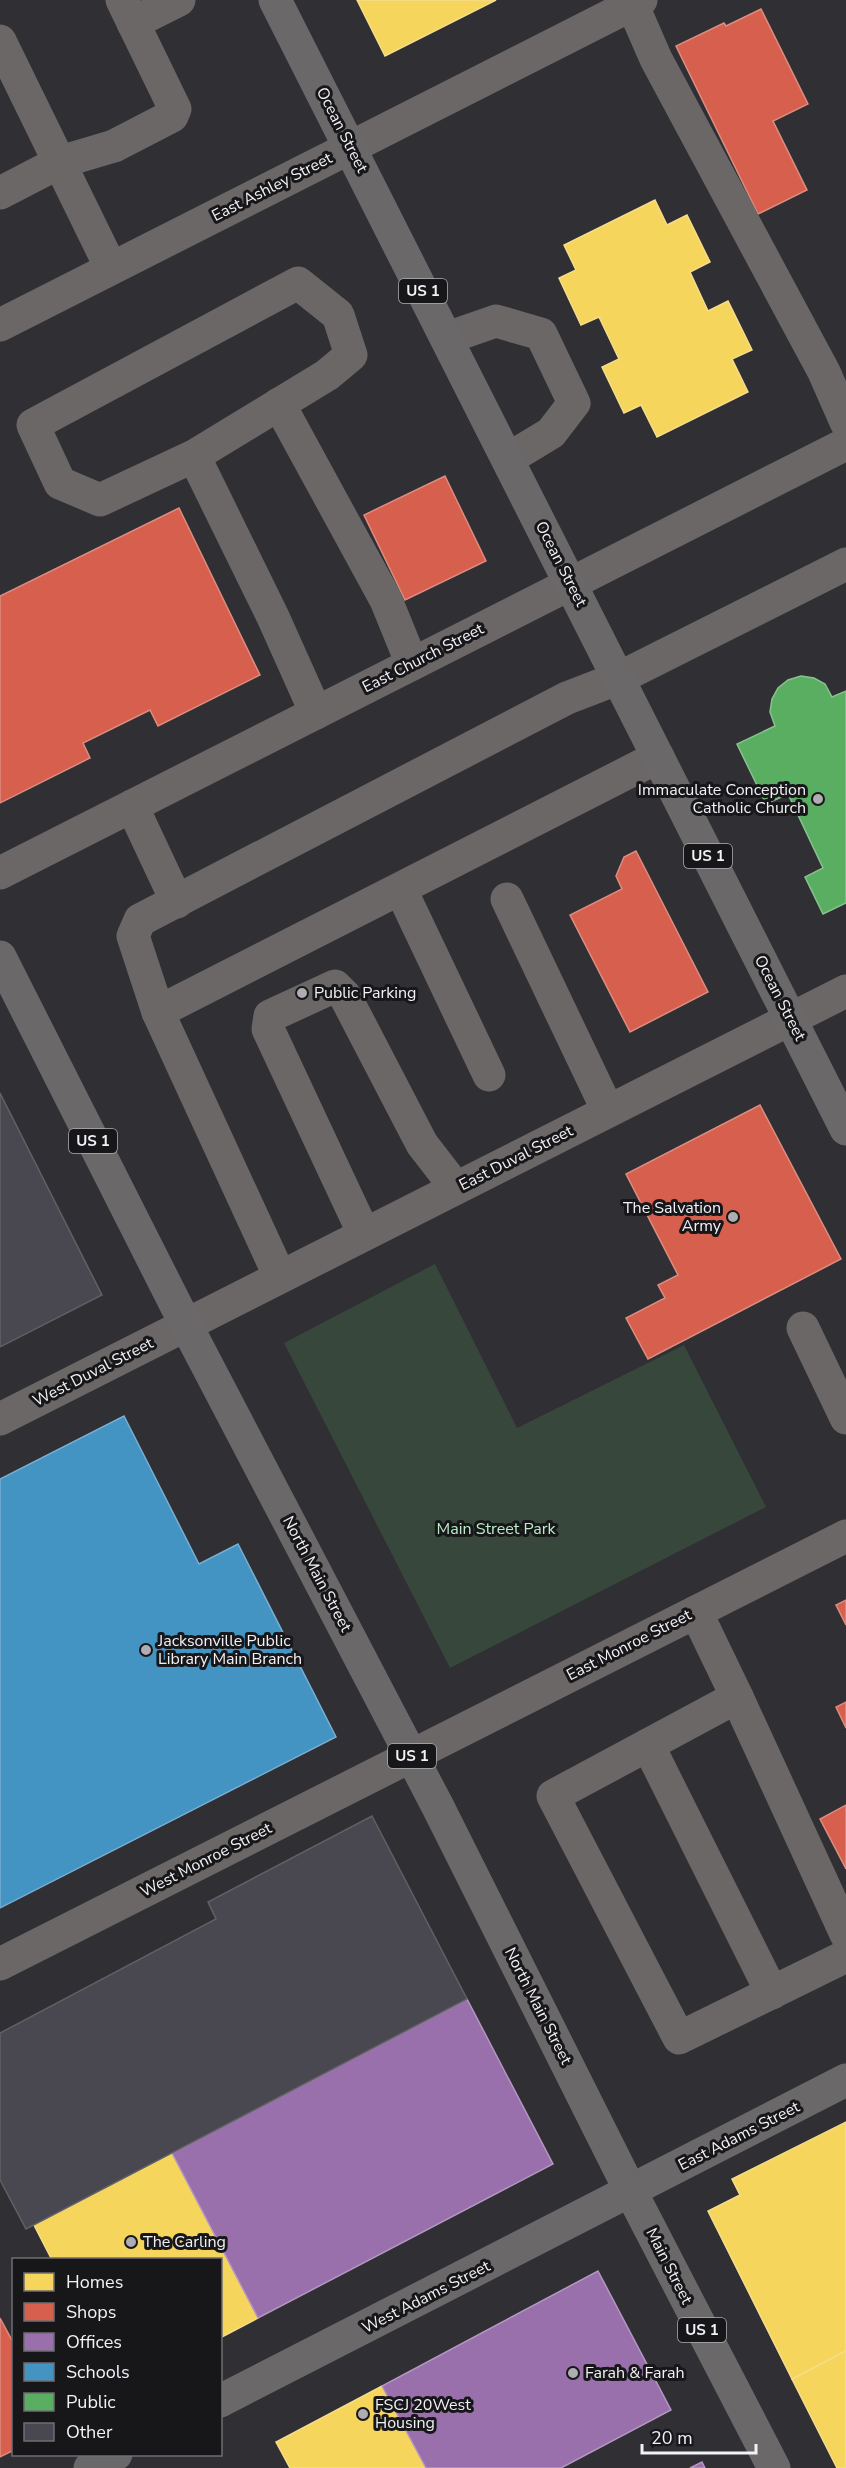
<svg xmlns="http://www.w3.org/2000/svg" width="846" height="2468" font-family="'Nunito Sans',sans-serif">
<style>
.green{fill:#37473c}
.homes{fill:#f6d55c;stroke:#f5dd8a;stroke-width:1.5}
.shops{fill:#d6604d;stroke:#de8c80;stroke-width:1.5}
.offices{fill:#9970ab;stroke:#b497c2;stroke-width:1.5}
.schools{fill:#4393c3;stroke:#78afd2;stroke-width:1.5}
.public{fill:#5aae61;stroke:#88c28e;stroke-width:1.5}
.building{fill:#494850;stroke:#616165;stroke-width:1.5}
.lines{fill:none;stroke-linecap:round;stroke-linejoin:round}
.minor{stroke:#6b6767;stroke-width:33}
.major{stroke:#6b686a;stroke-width:33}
.poi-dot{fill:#aeadb2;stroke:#171619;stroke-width:2}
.labels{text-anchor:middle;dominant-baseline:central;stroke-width:6;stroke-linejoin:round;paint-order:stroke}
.shield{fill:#171619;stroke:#b0afb4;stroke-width:1.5}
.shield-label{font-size:15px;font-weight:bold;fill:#f2f1f6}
.street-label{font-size:16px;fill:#f2f1f6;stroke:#171619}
.poi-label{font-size:16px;fill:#f2f1f6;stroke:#171619;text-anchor:start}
.park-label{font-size:16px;fill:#bbedc9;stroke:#171619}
</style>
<rect width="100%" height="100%" fill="#2f2f34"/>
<polygon class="green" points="435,1264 517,1428 684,1345 766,1507 450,1668 284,1343"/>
<g class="homes">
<polygon points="357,0 496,0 385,56"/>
<polygon points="655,200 667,225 687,215 710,262 690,272 708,311 728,301 752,350 732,359 748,392 657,437 641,405 624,413 602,367 619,359 599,317 581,325 559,278 576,270 564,245"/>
<polygon points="846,2122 846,2351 792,2379 708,2211 740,2195 732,2179"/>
<polygon points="172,2153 258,2318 220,2338 220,2260 52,2260 34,2225"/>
<polygon points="846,2351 846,2468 837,2468 792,2379"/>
<polygon points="382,2386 426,2468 290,2468 276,2442"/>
</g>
<g class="shops">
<polygon points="761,9 808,104 773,121 807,190 758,214 676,46 724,23 726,26"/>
<polygon points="445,476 486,561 405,600 364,515"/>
<polygon points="179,508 260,675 158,726 150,710 83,743 90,758 0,803 0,596"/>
<polygon points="636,851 708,992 630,1032 570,915 622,889 616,876 624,857"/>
<polygon points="760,1105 841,1259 648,1359 626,1318 665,1298 658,1285 678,1275 626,1174"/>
<polygon points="846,1600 846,1625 836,1605"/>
<polygon points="846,1702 846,1728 836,1707"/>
<polygon points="846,1805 846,1869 820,1819"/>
<polygon points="0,2318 14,2344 14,2450 0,2457"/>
</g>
<g class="offices">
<polygon points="467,1999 553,2164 258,2318 172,2153"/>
<polygon points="598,2271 671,2410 561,2468 426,2468 382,2386"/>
<polygon points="702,2462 705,2468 690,2468"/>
</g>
<polygon class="schools" points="124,1416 199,1564 238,1544 336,1737 0,1908 0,1479"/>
<polygon class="public" points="801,676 814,678 825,684 832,697 846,691 846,903 823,914 805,877 823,868 788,794 766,804 737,744 775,726 770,712 772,699 778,688 788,680"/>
<g class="building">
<polygon points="0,1093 102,1295 0,1347"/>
<polygon points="372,1816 467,1999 26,2229 0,2180 0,2033 216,1919 208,1902"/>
</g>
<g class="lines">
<g class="minor">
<polyline points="632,4 656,59 824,372 846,422"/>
<polyline points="133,23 179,0"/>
<polyline points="0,41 111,268"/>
<polyline points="0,193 60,162 114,146 172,116 175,109 122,0"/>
<polyline points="0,325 641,0"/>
<polyline points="447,338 496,321 541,334 574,403 551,433 508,459"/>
<polyline points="279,404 386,600 412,664"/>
<polyline points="194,456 327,375 351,355 338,315 298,283 33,425 60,483 100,500 194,456 273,617 316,713"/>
<polyline points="658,757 158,1012 133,936 140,920 567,698 619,678 846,564"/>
<polyline points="132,806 177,902"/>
<polyline points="0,873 846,444"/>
<polyline points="401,890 489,1075"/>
<polyline points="507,899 608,1111"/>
<polyline points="158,1012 280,1277"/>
<polyline points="364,1234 268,1029 270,1016 335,986 345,996 422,1144 456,1188"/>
<polyline points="803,1328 846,1418"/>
<polyline points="0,1419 846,991"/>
<polyline points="696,1612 737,1697 553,1796 679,2038 846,1956"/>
<polyline points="737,1697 846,1934"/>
<polyline points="648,1745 772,1993"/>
<polyline points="0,1964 846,1536"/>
</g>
<g class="major">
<polyline points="275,0 846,1129"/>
<polyline points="0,957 186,1325 437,1805 631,2192 774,2468"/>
<polyline points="220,2401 846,2080"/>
<polyline points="90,2468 116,2454"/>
</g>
</g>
<g class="poi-dot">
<circle cx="818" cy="799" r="6"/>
<circle cx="302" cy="993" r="6"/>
<circle cx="733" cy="1217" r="6"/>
<circle cx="146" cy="1650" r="6"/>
<circle cx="131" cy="2242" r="6"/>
<circle cx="573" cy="2373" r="6"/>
<circle cx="363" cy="2414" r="6"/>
</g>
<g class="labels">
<g class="shield">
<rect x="399" y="279" width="48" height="24" rx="4.5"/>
<rect x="684" y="844" width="48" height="24" rx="4.5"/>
<rect x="69" y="1129" width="48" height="24" rx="4.5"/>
<rect x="388" y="1744" width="48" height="24" rx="4.5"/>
<rect x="678" y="2318" width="48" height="24" rx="4.5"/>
</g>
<g class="shield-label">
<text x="423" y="291">US 1</text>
<text x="708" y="856">US 1</text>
<text x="93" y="1141">US 1</text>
<text x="412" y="1756">US 1</text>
<text x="702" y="2330">US 1</text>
</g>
<g class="street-label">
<text transform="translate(342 130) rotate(63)">Ocean Street</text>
<text transform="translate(272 187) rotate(-27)">East Ashley Street</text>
<text transform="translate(561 564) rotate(63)">Ocean Street</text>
<text transform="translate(423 658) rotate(-27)">East Church Street</text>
<text transform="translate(780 998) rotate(63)">Ocean Street</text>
<text transform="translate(516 1158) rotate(-27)">East Duval Street</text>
<text transform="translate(93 1372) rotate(-27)">West Duval Street</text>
<text transform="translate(317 1574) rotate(62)">North Main Street</text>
<text transform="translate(629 1645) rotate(-27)">East Monroe Street</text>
<text transform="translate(206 1860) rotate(-27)">West Monroe Street</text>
<text transform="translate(538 2006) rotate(63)">North Main Street</text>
<text transform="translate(739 2136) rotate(-27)">East Adams Street</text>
<text transform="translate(669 2266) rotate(63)">Main Street</text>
<text transform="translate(426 2297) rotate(-27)">West Adams Street</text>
</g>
<g class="poi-label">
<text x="806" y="790" text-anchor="end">Immaculate Conception<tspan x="806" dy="18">Catholic Church</tspan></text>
<text x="314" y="993">Public Parking</text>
<text x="721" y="1208" text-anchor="end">The Salvation<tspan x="721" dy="18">Army</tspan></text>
<text x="158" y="1641">Jacksonville Public<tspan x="158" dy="18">Library Main Branch</tspan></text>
<text x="143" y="2242">The Carling</text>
<text x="585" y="2373">Farah &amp; Farah</text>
<text x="375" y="2405">FSCJ 20West<tspan x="375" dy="18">Housing</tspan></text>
</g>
<g class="park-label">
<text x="496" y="1529">Main Street Park</text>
</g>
</g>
<rect x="12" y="2258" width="210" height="198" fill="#171619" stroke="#6f6e71" stroke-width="1.5"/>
<rect x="24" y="2273" width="30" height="18" fill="#f6d55c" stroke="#6f6e71" stroke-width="1.5"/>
<text x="66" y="2288" font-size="18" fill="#f2f1f6">Homes</text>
<rect x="24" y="2303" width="30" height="18" fill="#d6604d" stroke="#6f6e71" stroke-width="1.5"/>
<text x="66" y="2318" font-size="18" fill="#f2f1f6">Shops</text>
<rect x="24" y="2333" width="30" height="18" fill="#9970ab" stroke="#6f6e71" stroke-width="1.5"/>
<text x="66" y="2348" font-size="18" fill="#f2f1f6">Offices</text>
<rect x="24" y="2363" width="30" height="18" fill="#4393c3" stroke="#6f6e71" stroke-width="1.5"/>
<text x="66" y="2378" font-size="18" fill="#f2f1f6">Schools</text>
<rect x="24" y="2393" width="30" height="18" fill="#5aae61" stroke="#6f6e71" stroke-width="1.5"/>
<text x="66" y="2408" font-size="18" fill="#f2f1f6">Public</text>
<rect x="24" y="2423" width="30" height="18" fill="#494850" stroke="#6f6e71" stroke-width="1.5"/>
<text x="66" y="2438" font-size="18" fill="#f2f1f6">Other</text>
<path d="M642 2444v9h114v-9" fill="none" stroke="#f2f1f6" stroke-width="3"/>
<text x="651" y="2444" font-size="18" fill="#f2f1f6" stroke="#171619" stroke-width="4.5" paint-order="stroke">20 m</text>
</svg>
